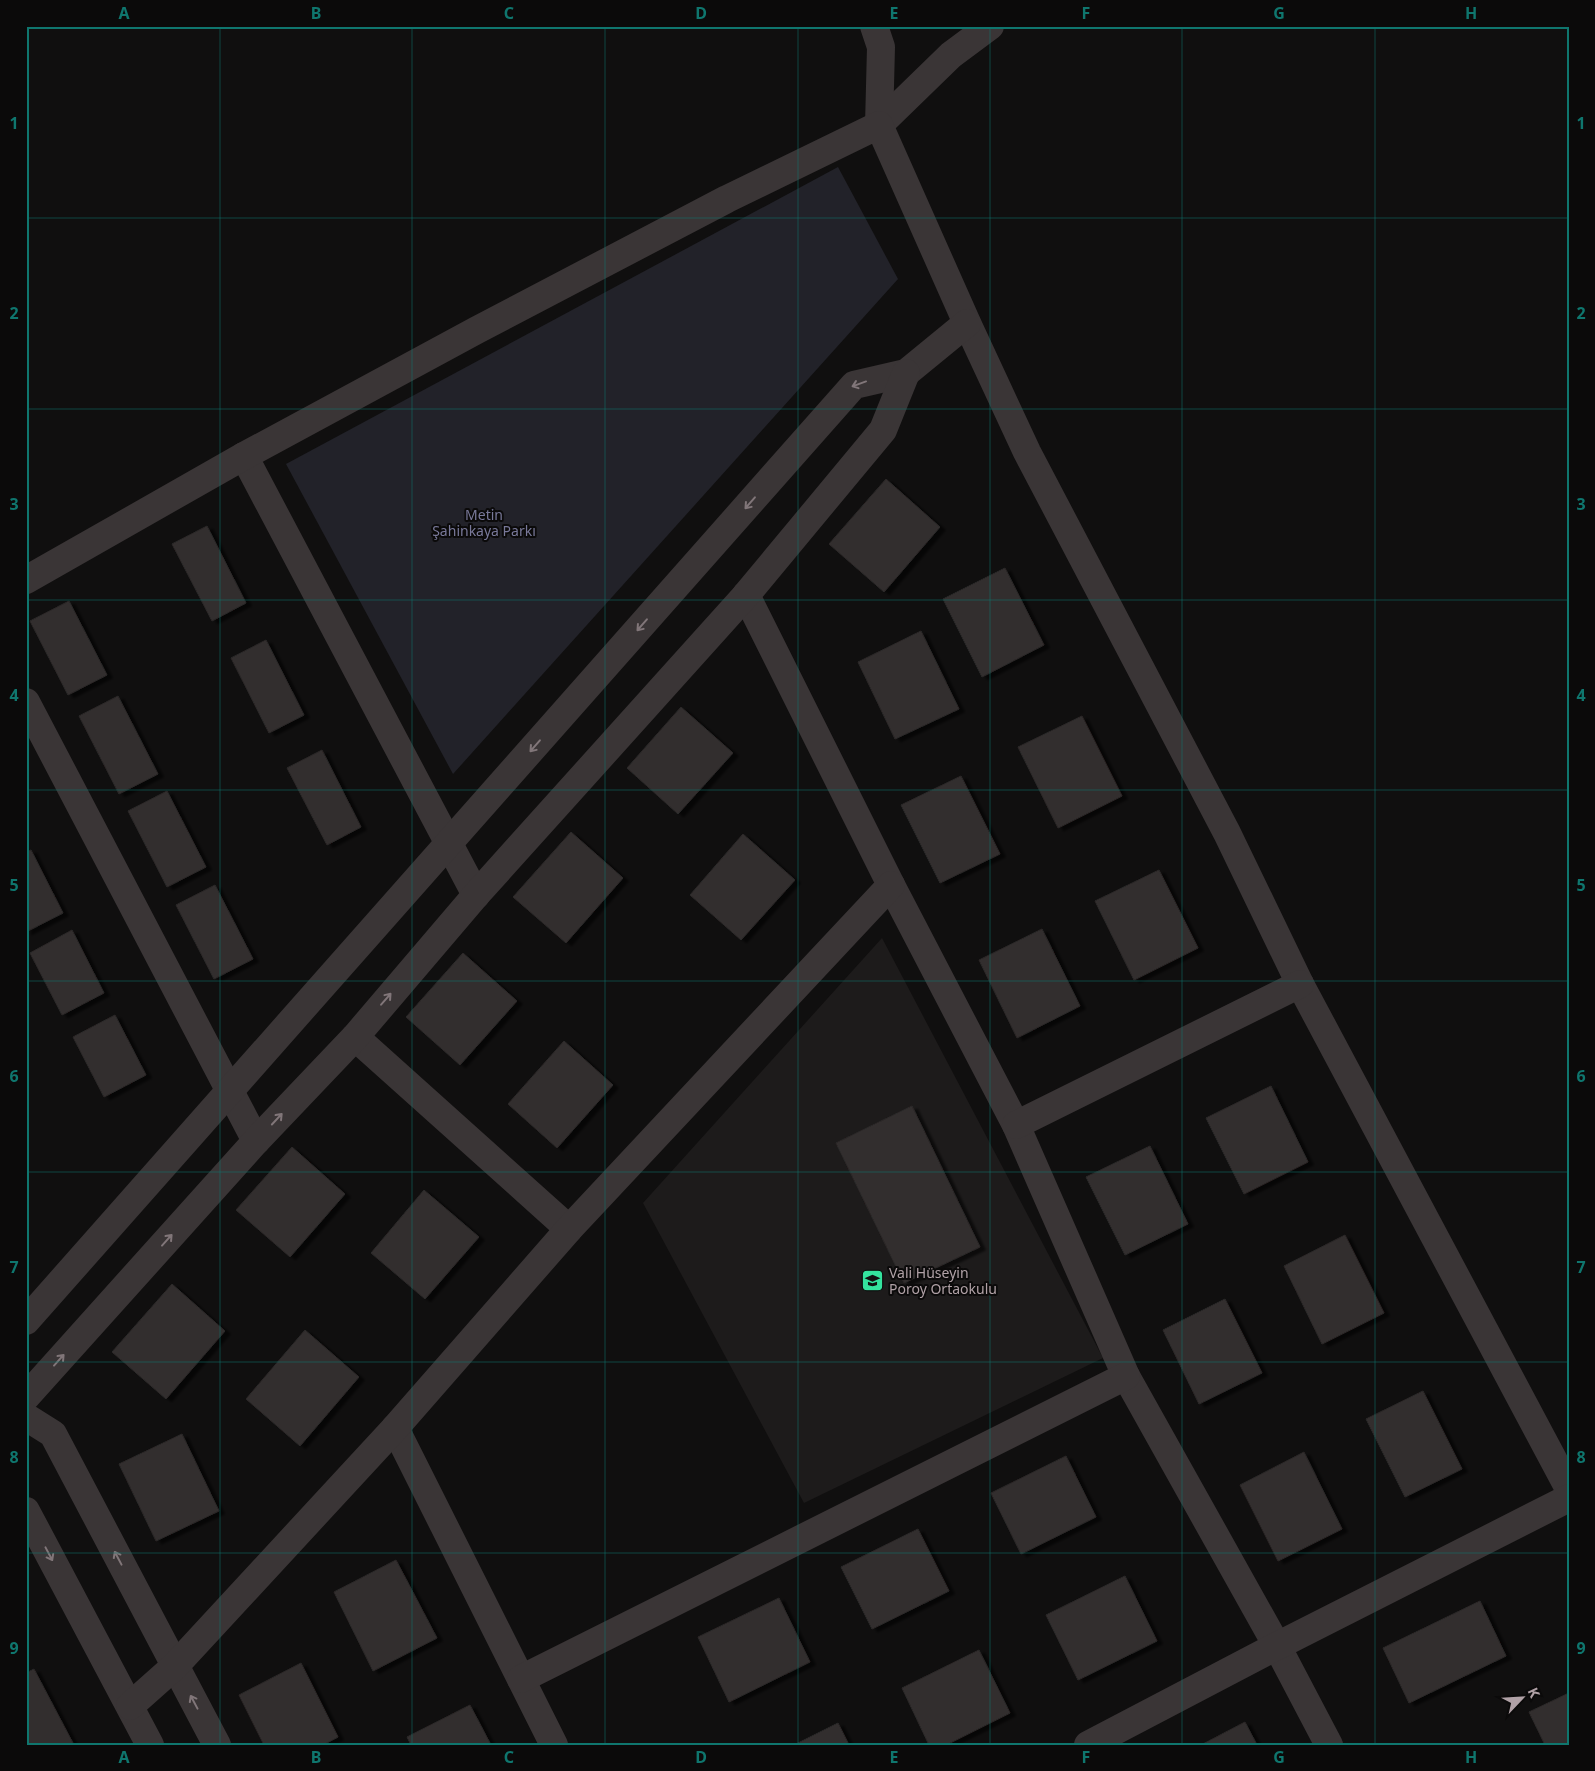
<svg xmlns="http://www.w3.org/2000/svg" width="1595" height="1771" font-family="'Noto Sans',sans-serif">
<style>
.built{fill:#1d1b1b}
.green{fill:#222229}
.building{fill:#322f2f;stroke:#2c2929;filter:url(#shadow)}
.lines{fill:none;stroke-linecap:round;stroke-linejoin:round}
.minor{stroke:#3a3536;stroke-width:28}
.oneway{stroke:#817679}
.grid{fill:none;stroke:#0f766e;stroke-width:1;stroke-opacity:0.55}
.labels{text-anchor:middle;dominant-baseline:central;stroke-width:4;stroke-linejoin:round;paint-order:stroke}
.park-label{font-size:14px;fill:#79799a;stroke:#0b0a0a}
.poi-label{font-size:14px;fill:#b0a1a6;stroke:#0b0a0a;text-anchor:start}
.neatline{fill:none;stroke:#0f766e;stroke-width:2}
.grid-label{font-size:16px;text-anchor:middle;font-weight:bold;fill:#0f766e}
</style>
<defs>
<filter id="shadow"><feDropShadow dx="5.5" dy="3" stdDeviation="1" flood-color="#0009"/></filter>
</defs>
<rect width="100%" height="100%" fill="#100f0f"/>
<polygon class="built" points="882,938 1103,1358 804,1503 643,1203"/>
<polygon class="green" points="838,167 898,279 453,774 286,464"/>
<g class="building">
<polygon points="886,479 940,527 884,592 829,544"/>
<polygon points="207,526 246,603 212,621 172,544"/>
<polygon points="1005,568 1044,645 982,677 943,599"/>
<polygon points="69,601 107,675 68,695 30,621"/>
<polygon points="921,631 959,709 895,739 858,662"/>
<polygon points="266,640 304,715 269,733 231,658"/>
<polygon points="118,696 158,774 119,794 79,716"/>
<polygon points="681,707 733,753 678,814 627,768"/>
<polygon points="1082,716 1122,796 1058,828 1018,747"/>
<polygon points="322,750 361,827 327,845 287,768"/>
<polygon points="961,776 1000,854 940,883 901,805"/>
<polygon points="167,791 206,867 167,887 128,811"/>
<polygon points="571,832 623,878 566,943 513,897"/>
<polygon points="743,834 795,880 741,940 690,895"/>
<polygon points="31,850 63,913 26,932 26,852"/>
<polygon points="1159,870 1198,948 1134,980 1095,901"/>
<polygon points="215,885 253,959 214,979 176,905"/>
<polygon points="1042,929 1080,1006 1017,1038 979,960"/>
<polygon points="72,930 104,993 62,1015 30,953"/>
<polygon points="463,953 517,1001 460,1065 406,1017"/>
<polygon points="115,1015 146,1075 104,1097 73,1037"/>
<polygon points="564,1041 613,1085 557,1148 508,1104"/>
<polygon points="1271,1086 1308,1162 1244,1194 1206,1118"/>
<polygon points="912,1106 980,1247 904,1283 836,1143"/>
<polygon points="1150,1146 1188,1224 1125,1255 1086,1177"/>
<polygon points="292,1147 345,1194 290,1257 236,1210"/>
<polygon points="424,1190 479,1237 425,1299 371,1253"/>
<polygon points="1345,1235 1384,1313 1322,1344 1284,1266"/>
<polygon points="172,1284 225,1331 166,1399 112,1352"/>
<polygon points="1225,1299 1262,1373 1199,1404 1163,1330"/>
<polygon points="305,1330 359,1377 300,1446 246,1399"/>
<polygon points="1423,1391 1462,1469 1405,1497 1366,1419"/>
<polygon points="182,1434 219,1511 156,1541 119,1464"/>
<polygon points="1304,1452 1342,1529 1278,1561 1240,1485"/>
<polygon points="1066,1456 1096,1517 1021,1554 991,1493"/>
<polygon points="918,1529 949,1591 872,1629 841,1567"/>
<polygon points="396,1560 437,1638 373,1671 334,1592"/>
<polygon points="1125,1576 1157,1641 1078,1680 1046,1615"/>
<polygon points="779,1598 810,1662 729,1702 698,1637"/>
<polygon points="1480,1601 1506,1656 1409,1703 1383,1648"/>
<polygon points="979,1650 1010,1713 946,1745 929,1745 902,1688"/>
<polygon points="301,1663 338,1737 323,1745 264,1745 239,1695"/>
<polygon points="34,1669 74,1745 26,1745 26,1673"/>
<polygon points="1569,1693 1569,1745 1545,1745 1529,1712"/>
<polygon points="470,1705 491,1745 411,1745 407,1737"/>
<polygon points="1245,1722 1257,1745 1201,1745"/>
<polygon points="838,1723 849,1745 794,1745"/>
</g>
<g class="lines">
<g class="minor">
<polyline points="874,26 881,47 879,125"/>
<polyline points="879,125 951,55 990,26"/>
<polyline points="244,456 476,895"/>
<polyline points="26,580 244,456 477,330 727,199 879,125 967,323 1027,452 1227,833 1300,984 1569,1489"/>
<polyline points="746,595 891,885 1016,1125 1126,1376 1277,1646 1329,1745"/>
<polyline points="26,702 256,1141"/>
<polyline points="355,1037 569,1229"/>
<polyline points="1016,1125 1300,984"/>
<polyline points="26,1321 854,385 906,373 967,323"/>
<polyline points="26,1397 256,1141 355,1037 476,895 746,595 883,430 906,373"/>
<polyline points="26,1417 53,1434 217,1745"/>
<polyline points="395,1428 554,1745"/>
<polyline points="26,1511 150,1745"/>
<polyline points="521,1679 1126,1376"/>
<polyline points="130,1706 175,1666 395,1428 569,1229 891,885"/>
<polyline points="1088,1745 1277,1646 1569,1498"/>
</g>
</g>
<defs><path id="oneway-shaft" d="M-6 0H5M1.5-3L5.5 0L1.5 3" fill="none" stroke-width="1.6" stroke-linecap="round" stroke-linejoin="round" transform="scale(1.25)"/></defs>
<g class="oneway">
<use href="#oneway-shaft" transform="translate(859 384) rotate(160)"/>
<use href="#oneway-shaft" transform="translate(750 503) rotate(131)"/>
<use href="#oneway-shaft" transform="translate(642 625) rotate(131)"/>
<use href="#oneway-shaft" transform="translate(535 746) rotate(131)"/>
<use href="#oneway-shaft" transform="translate(386 999) rotate(-49)"/>
<use href="#oneway-shaft" transform="translate(277 1119) rotate(-47)"/>
<use href="#oneway-shaft" transform="translate(167 1240) rotate(-48)"/>
<use href="#oneway-shaft" transform="translate(59 1360) rotate(-48)"/>
<use href="#oneway-shaft" transform="translate(49 1554) rotate(62)"/>
<use href="#oneway-shaft" transform="translate(118 1558) rotate(-118)"/>
<use href="#oneway-shaft" transform="translate(194 1702) rotate(-118)"/>
</g>
<path class="grid" d="M220,26V1745M412,26V1745M605,26V1745M798,26V1745M990,26V1745M1182,26V1745M1375,26V1745M26,218H1569M26,409H1569M26,600H1569M26,790H1569M26,981H1569M26,1172H1569M26,1362H1569M26,1553H1569"/>
<defs>
<symbol id="school-square" viewBox="-11 -11 22 22"><rect x="-9" y="-9" width="18" height="18" rx="4" fill="#34e39e" stroke="#0b0a0a"/><path d="M0-5L7-2L0 1L-7-2ZM-4 1L0 2.5L4 1V4Q0 6-4 4Z" fill="#111"/></symbol>
</defs>
<g fill-rule="evenodd">
<use href="#school-square" x="860" y="1268" width="25" height="25"/>
</g>
<g class="labels">
<g class="park-label">
<text x="484" y="514">Metin<tspan x="484" dy="16">Şahinkaya Parkı</tspan></text>
</g>
<g class="poi-label">
<text x="889" y="1272">Vali Hüseyin<tspan x="889" dy="16">Poroy Ortaokulu</tspan></text>
</g>
</g>
<rect width="1595" height="1771" fill="none" stroke="#0b0a0a" stroke-width="55"/>
<g transform="translate(1522 1698) rotate(65)" stroke="#0b0a0a" stroke-width="4" paint-order="stroke">
<path d="M0-4L9 19L0 12L-9 19Z" fill="#b0a1a6"/>
<text y="-8" font-size="14" font-weight="bold" text-anchor="middle" fill="#b0a1a6">K</text>
</g>
<rect x="28" y="28" width="1540" height="1716" class="neatline"/>
<g class="grid-label">
<text x="124" y="19">A</text>
<text x="316" y="19">B</text>
<text x="509" y="19">C</text>
<text x="701" y="19">D</text>
<text x="894" y="19">E</text>
<text x="1086" y="19">F</text>
<text x="1279" y="19">G</text>
<text x="1471" y="19">H</text>
<text x="14" y="129">1</text>
<text x="1581" y="129">1</text>
<text x="14" y="319">2</text>
<text x="1581" y="319">2</text>
<text x="14" y="510">3</text>
<text x="1581" y="510">3</text>
<text x="14" y="701">4</text>
<text x="1581" y="701">4</text>
<text x="14" y="891">5</text>
<text x="1581" y="891">5</text>
<text x="14" y="1082">6</text>
<text x="1581" y="1082">6</text>
<text x="14" y="1273">7</text>
<text x="1581" y="1273">7</text>
<text x="14" y="1463">8</text>
<text x="1581" y="1463">8</text>
<text x="14" y="1654">9</text>
<text x="1581" y="1654">9</text>
<text x="124" y="1763">A</text>
<text x="316" y="1763">B</text>
<text x="509" y="1763">C</text>
<text x="701" y="1763">D</text>
<text x="894" y="1763">E</text>
<text x="1086" y="1763">F</text>
<text x="1279" y="1763">G</text>
<text x="1471" y="1763">H</text>
</g>
</svg>
